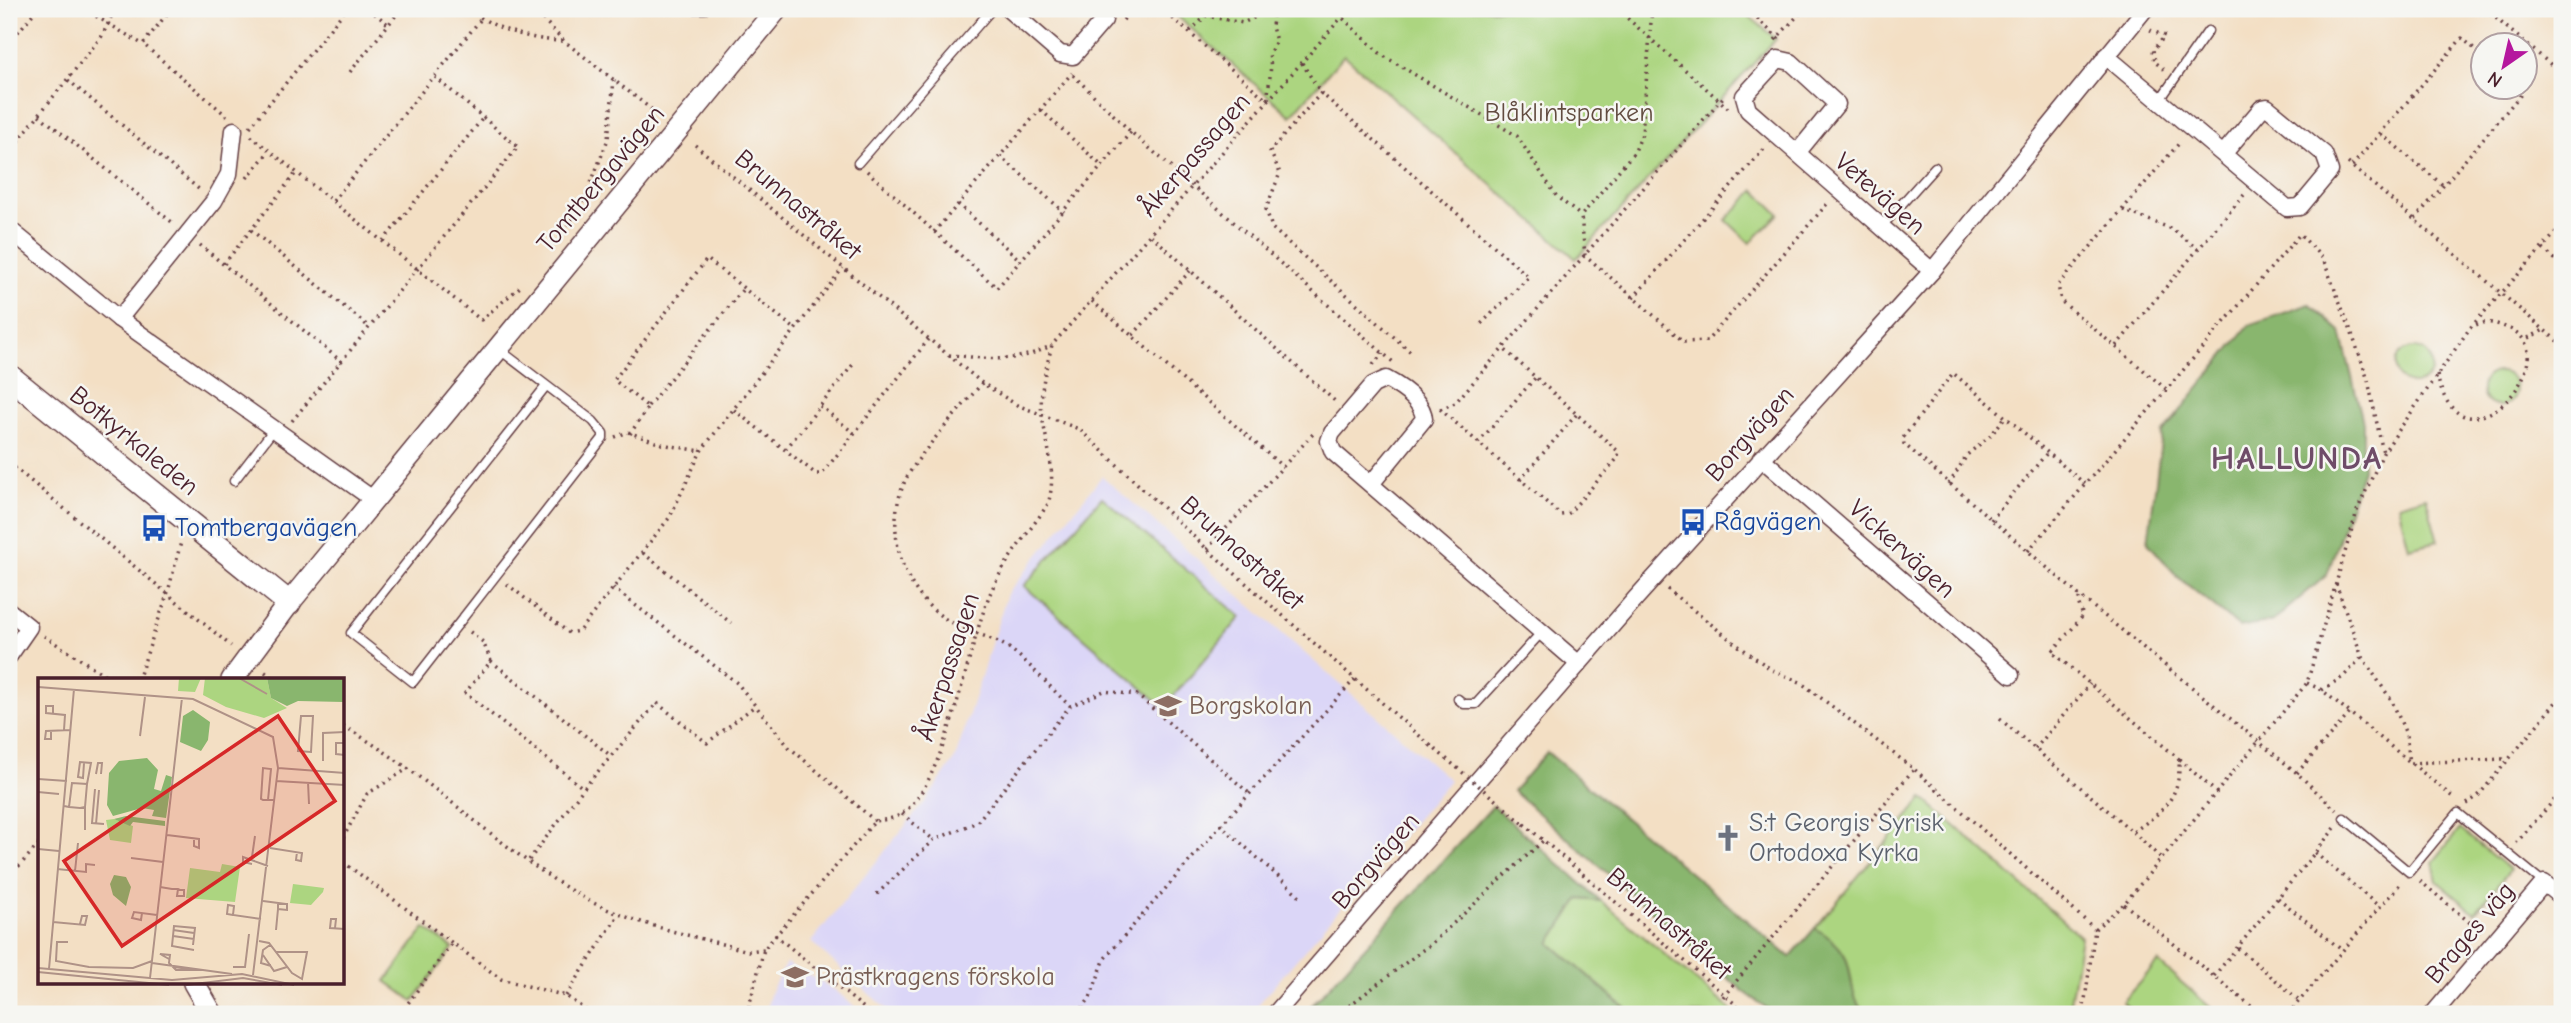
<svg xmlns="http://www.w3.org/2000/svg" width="2571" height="1023" font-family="'Comic Neue',sans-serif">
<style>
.built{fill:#dbd6f7}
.green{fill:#acd580;stroke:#7b7a56;stroke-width:2}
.forest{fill:#89b66e;stroke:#6a6a4c;stroke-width:2}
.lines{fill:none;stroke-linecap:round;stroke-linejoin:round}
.service-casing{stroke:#633c42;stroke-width:11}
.minor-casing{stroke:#633c42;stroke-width:19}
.tertiary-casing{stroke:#633c42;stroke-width:24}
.secondary-casing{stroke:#633c42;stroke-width:26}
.path{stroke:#633c42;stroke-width:3.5;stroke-dasharray:2 5;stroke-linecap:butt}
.service{stroke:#fff;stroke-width:8}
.minor{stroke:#fff;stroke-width:16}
.tertiary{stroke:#fff;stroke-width:21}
.secondary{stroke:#fff;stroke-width:23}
.path-bridge{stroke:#633c42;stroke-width:3.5;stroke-dasharray:2 5;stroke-linecap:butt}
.labels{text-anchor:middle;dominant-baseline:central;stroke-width:5;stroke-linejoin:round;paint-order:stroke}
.park-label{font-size:26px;fill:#624c40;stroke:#f6f6f2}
.street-label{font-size:26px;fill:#4a1f2b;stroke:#f6f6f2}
.transit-label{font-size:26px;fill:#164399;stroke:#f6f6f2;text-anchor:start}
.education-label{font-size:26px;fill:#785e54;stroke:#f6f6f2;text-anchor:start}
.worship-label{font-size:26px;fill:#5b616d;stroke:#f6f6f2;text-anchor:start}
.district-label{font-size:33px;font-weight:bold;letter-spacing:2px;fill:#6f4c69;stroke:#f6f6f2}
.inset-road{fill:none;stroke:#af9287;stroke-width:2}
.view{fill:#d62828;fill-opacity:0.15;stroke:#d62828;stroke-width:3.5}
.inset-edge{fill:none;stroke:#4a1f2b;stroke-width:3.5}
</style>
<rect width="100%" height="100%" fill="#f6f6f2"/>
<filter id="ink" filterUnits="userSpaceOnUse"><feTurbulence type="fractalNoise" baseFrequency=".0143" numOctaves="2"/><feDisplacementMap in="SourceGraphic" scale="14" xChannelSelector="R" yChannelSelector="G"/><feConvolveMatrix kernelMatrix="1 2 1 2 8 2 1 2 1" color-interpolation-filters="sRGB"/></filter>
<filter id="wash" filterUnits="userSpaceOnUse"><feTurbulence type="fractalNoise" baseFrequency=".00686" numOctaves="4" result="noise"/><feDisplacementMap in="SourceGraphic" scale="28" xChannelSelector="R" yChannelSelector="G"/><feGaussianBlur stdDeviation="1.57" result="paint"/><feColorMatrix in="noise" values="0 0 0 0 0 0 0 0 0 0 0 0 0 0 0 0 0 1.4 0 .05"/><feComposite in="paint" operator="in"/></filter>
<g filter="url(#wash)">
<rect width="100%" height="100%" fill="#f3dfc4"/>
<g class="built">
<polygon points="1102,476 1450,780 1250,1014 892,1014 811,942 928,798 955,759 1007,594"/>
<polygon points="786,963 835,990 863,1014 765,1014 771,991"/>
</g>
<g class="green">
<polygon points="1169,9 1741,9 1776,39 1576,259 1344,55 1291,116"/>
<polygon points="1755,190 1779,214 1750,243 1726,220"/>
<circle cx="2414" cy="366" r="18"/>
<circle cx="2499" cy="389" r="17"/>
<polygon points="1102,497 1241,617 1164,707 1024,586"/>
<polygon points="2426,497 2438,541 2409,548 2398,505"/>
<path d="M1923,798L2081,937L2068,1014H1864C1839,978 1866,958 1815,928Z"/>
<polygon points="2460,829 2510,870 2475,913 2437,881 2433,862"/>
<polygon points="1579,899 1601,901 1736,1014 1632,1014 1550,943"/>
<polygon points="425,928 453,948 413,1001 386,981"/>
<polygon points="2158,962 2218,1014 2136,1014 2122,1002"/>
</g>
<g class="forest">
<polygon points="2310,304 2341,332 2363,422 2363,469 2327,575 2273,621 2239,627 2178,577 2148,543 2162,434 2249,325"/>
<path d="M1547,752L1790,957L1815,928C1866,958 1839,978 1864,1014H1775L1743,991L1513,791Z"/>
<polygon points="1493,806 1601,901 1579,899 1550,943 1632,1014 1304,1014"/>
</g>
</g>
<g filter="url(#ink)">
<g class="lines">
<defs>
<g id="service">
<polyline points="691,9 705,9"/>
<polyline points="2159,101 2208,31"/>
<polyline points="858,163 992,9"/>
<polyline points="1881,227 1935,167"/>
<polyline points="500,350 593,421 603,433 603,438 413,682 351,633 546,386"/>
<polyline points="234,481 274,429"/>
<polyline points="1458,699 1464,704 1476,704 1540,634"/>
<polyline points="2344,818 2409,872 2458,813 2544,883"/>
</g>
<g id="minor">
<polyline points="1008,9 1060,54 1073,56 1104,20 1105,9"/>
<polyline points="2106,56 2287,208 2300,207 2330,171 2324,154 2267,107 2262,108 2224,153"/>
<polyline points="1797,153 1837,104 1791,62 1778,59 1744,96 1748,110 1932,271"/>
<polyline points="9,229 119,319 374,500"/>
<polyline points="119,319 214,201 229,174 234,130"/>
<polyline points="1761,458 2011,675"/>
<path d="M1371,484L1424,419C1423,401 1401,387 1386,379L1373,385L1332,433L1329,441L1333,452L1579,664"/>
<polyline points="9,611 29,627 9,656"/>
<polyline points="1275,1014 1636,598 1932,271 2145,9"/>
<polyline points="2433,1014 2544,883 2562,898"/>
</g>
<g id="tertiary">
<polyline points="232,680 289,603 777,9"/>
<polyline points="194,983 212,1014"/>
</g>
<polyline id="secondary" points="9,376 289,603"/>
</defs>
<use href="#service" class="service-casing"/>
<use href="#minor" class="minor-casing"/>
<use href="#tertiary" class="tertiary-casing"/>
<use href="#secondary" class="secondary-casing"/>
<g class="path">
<polyline points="84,9 142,44"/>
<polyline points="171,9 143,44 227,116"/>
<polyline points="369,9 388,24"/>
<path d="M469,9C493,29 530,40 562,41"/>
<polyline points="533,9 564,41 660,116"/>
<polyline points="1162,9 1268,101"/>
<polyline points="1200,9 1206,16"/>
<polyline points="1333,9 1382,55 1517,136 1557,197 1581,216"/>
<polyline points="1617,9 1728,108"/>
<polyline points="1652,9 1642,134 1635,151 1581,216 1585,255 1684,342 1707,341 1828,203"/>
<polyline points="1747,9 1779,39"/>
<polyline points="2485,9 2562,74"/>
<polyline points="1123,20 1133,9"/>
<polyline points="2150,30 2165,36 2153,50 2155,62 2165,70"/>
<polyline points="1190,31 1206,16 1243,23 1272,9"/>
<polyline points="1775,40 1804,9"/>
<polyline points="9,43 37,9"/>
<polyline points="1302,63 1321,93 1529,277 1478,327"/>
<polyline points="350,72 401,9"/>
<polyline points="1073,75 1131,132 1393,362"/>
<polyline points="68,80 201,191"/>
<polyline points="1321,93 1270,151 1280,173 1266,209 1272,228 1413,354"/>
<path d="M1268,99C1268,82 1273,70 1269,54L1276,41L1272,27L1274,9"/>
<polyline points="1041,110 1103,167"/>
<polyline points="39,115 173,223"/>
<polyline points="250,127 346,9"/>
<polyline points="2381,134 2444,186"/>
<polyline points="251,136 481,320 520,287"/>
<polyline points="695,145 982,383 1017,405 1079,429 1207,549 1430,745"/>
<polyline points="9,152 102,36 115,9"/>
<polyline points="1000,156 1064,212"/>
<polyline points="2348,163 2562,345"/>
<polyline points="2352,166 2462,38 2484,57"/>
<polyline points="867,171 997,288 1131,132"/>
<polyline points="247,178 269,151"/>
<polyline points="333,201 481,19"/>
<polyline points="958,204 1021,261"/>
<polyline points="2123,210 2172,229 2199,250"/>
<polyline points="2415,219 2522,93 2517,88"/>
<polyline points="251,230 369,327"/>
<polyline points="934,232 1072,73"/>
<polyline points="1151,235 1337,403"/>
<polyline points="383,241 483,118"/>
<polyline points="200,245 342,362"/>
<polyline points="551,248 583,204 608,139 614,80"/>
<polyline points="2543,249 2562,265"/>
<polyline points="224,264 296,173"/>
<polyline points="1633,298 1766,147"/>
<polyline points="1092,301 1283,467"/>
<polyline points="1133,335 1190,271"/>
<polyline points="2528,338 2544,330"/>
<polyline points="2116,346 2244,195"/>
<path d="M949,355C988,358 1015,365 1052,345"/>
<polyline points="1373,365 1383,353"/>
<path d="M2437,375C2461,482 2571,355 2510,329C2498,324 2487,319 2474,326"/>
<path d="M982,383C962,408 919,453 906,479C883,526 900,589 944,618C962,630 983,634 1002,644C1022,654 1052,690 1070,706"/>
<polyline points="2166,389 2061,301 2058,285 2181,141"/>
<polyline points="648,406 744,288"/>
<polyline points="820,406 854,433"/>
<polyline points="1440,409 1561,515 1568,514 1617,459 1619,452 1504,349"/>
<polyline points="1440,409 1455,403 1725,95"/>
<polyline points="734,410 816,474 822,474 929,339"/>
<polyline points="292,421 518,147 435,77"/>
<polyline points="630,434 648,407 614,380 707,259 795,329"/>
<polyline points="615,437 628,432 661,444 701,451"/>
<polyline points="1478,443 1536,377"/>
<polyline points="786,449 855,362"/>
<polyline points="9,463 231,646"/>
<polyline points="1520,480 1577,414"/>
<polyline points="1949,484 1967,455 1992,434 2005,417"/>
<polyline points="2085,484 1953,373 1903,438 1904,444 2080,596 2297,773 2336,810"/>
<polyline points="1991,520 2047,453"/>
<polyline points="1207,549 1313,434"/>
<polyline points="2028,551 2300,234 2323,259 2351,331 2368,380 2383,453"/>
<polyline points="643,553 731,623"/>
<polyline points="507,584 569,633 579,631 670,517 701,451 843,268"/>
<polyline points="2336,584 2362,657 2392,701 2406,734 2410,763 2503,759 2505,762"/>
<polyline points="613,588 737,683 789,747 875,821"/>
<polyline points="1667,589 1732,641 1772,670 1800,682 1914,769 2095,929 2083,1014"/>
<polyline points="470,632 483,642 491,661 465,693 583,788"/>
<polyline points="44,636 113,680"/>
<polyline points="491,661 611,756"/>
<polyline points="265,672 276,680"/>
<polyline points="138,680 168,592 181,542"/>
<polyline points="2307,683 2322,690 2455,799"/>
<polyline points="2322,690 2343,677 2362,657"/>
<path d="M2000,719L2133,832C2163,811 2181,799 2179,759L2052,652L2083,616L2078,602L2080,596"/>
<path d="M343,726C427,773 494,845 577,894C627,924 692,935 748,951L764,949"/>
<polyline points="2035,749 2090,684"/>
<polyline points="2179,759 2217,793"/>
<polyline points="2297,773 2350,713"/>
<polyline points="2467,804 2479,795 2562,695"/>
<polyline points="902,814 934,840"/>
<polyline points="1524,824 1747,1014"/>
<polyline points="1221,825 1355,679"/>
<polyline points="2133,832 2162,859"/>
<polyline points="343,838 367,794 409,768"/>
<polyline points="2516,843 2562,791"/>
<polyline points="2315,853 2381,908"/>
<polyline points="529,860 583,789 657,703 707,743 756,705"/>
<polyline points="343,862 501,979 566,996 591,1014"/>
<polyline points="9,877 40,843"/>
<polyline points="2420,881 2481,932"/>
<polyline points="877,894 934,840 977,822 1070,706 1104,691 1137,695 1250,794"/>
<polyline points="2278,898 2343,951"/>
<polyline points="2124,904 2261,1014"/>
<polyline points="2095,929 2124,904 2307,683 2357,511 2383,453 2470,328 2562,226"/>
<polyline points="775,935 871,1014"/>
<polyline points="2238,948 2299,1000"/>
<polyline points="2214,976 2335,828"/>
<polyline points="566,996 619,914"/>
<polyline points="1723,997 1914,769"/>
<polyline points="400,1014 452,943"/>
<path d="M747,1014L764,949L875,821C883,820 894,819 901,814C945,788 968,645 990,594C1002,564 1030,531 1048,504C1057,474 1047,446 1042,416C1039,391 1046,369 1052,345L1349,9"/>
<polyline points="1078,1014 1090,998 1105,958 1221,825 1301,897"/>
<polyline points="1338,1014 1432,943 1544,840"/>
<polyline points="2288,1014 2400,884"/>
</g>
<use href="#service" class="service"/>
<use href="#minor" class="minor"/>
<use href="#tertiary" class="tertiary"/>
<use href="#secondary" class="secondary"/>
<polyline class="path-bridge" points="1430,745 1524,824"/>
</g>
</g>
<defs>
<symbol id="bus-bare" viewBox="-9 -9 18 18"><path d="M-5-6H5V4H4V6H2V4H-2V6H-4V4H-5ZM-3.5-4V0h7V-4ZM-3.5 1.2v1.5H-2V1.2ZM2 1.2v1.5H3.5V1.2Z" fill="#1a4fb4" stroke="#f6f6f2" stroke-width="2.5" paint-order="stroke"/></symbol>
<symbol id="school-bare" viewBox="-9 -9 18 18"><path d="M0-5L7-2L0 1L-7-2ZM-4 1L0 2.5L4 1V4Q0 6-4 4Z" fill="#8d6e63" stroke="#f6f6f2" stroke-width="2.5" paint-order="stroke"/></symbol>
<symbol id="church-bare" viewBox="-9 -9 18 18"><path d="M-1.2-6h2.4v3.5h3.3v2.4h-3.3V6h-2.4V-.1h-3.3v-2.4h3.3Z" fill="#6b7280" stroke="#f6f6f2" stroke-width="2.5" paint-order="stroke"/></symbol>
</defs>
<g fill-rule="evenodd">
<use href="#bus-bare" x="1674" y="503" width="38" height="38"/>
<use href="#bus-bare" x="135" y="509" width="38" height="38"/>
<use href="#school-bare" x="1149" y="687" width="38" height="38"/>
<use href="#church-bare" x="1709" y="819" width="38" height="38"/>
<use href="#school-bare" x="776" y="958" width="38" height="38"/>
</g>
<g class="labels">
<g class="park-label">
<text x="1569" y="113">Blåklintsparken</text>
</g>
<g class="street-label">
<text transform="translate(1195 155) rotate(-49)">Åkerpassagen</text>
<text transform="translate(601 179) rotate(-50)">Tomtbergavägen</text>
<text transform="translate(1880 194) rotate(41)">Vetevägen</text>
<text transform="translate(798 205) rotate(40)">Brunnastråket</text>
<text transform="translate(1750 434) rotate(-48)">Borgvägen</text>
<text transform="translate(134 441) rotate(39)">Botkyrkaleden</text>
<text transform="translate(1902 549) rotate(42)">Vickervägen</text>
<text transform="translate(1242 553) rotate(42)">Brunnastråket</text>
<text transform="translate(948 667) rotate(-72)">Åkerpassagen</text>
<text transform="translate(1376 861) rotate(-49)">Borgvägen</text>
<text transform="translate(1669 924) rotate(41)">Brunnastråket</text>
<text transform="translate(2470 933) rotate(-50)">Brages väg</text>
</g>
<g class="transit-label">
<text x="1714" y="522">Rågvägen</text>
<text x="175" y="528">Tomtbergavägen</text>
</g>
<g class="education-label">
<text x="1189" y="706">Borgskolan</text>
<text x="816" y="977">Prästkragens förskola</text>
</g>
<g class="worship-label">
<text x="1749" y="823">S:t Georgis Syrisk<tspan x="1749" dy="30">Ortodoxa Kyrka</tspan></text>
</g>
<g class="district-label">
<text x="2297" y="458">HALLUNDA</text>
</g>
</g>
<g transform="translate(38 678)">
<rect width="306" height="306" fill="#f3dfc4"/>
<path d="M141,0H163L157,14L140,13ZM167,0H229L233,20L249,30L226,40L188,29L165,17ZM76,141L95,148L93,165L72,162L68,142ZM184,186L202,189L197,224L148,220L152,190L182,194ZM255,206L286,210L285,214L273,227L252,225Z" fill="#acd580"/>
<path d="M229,0H306V24L260,23L249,28L233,20ZM155,32L172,44L170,62L163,73L142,64L145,38ZM109,80L120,92L116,111L123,113L128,97L134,99L128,140L114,138L116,132L104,130L75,138L69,127L71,95L81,83ZM88,138L127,143V148L95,144L92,148L76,141ZM76,197L88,199L93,209L88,228L75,217L72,206Z" fill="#89b66e"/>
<path class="inset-road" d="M201,0L229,16M0,9L155,21L235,59L240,90L215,297M15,35V28H8V35L27,37L26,52M263,38H275L273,74L260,73ZM13,53V61H7L8,53L33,52M102,58L107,19M307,65H298V76L307,77M285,83V55L307,54M46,85L45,100L40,99L42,84L53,85L49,106M240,90L307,95M58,96L60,85H64L63,96M0,101L29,103M238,103L307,107M270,104L271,126M57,111L54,145L66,146M0,114L21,116M230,122L233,91L225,90L223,121L225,122H237M26,128L31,129L42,130L47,129L49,106L34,105L31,129M58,146L61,112M47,152V129M129,157L161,161V170L156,168V160M232,170L264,175L263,183L258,182L259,174M0,171L21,173M214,179L217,158M93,180L125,184M214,186L205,184V179L230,188M19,191L48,194V186L57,187M37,193L40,165M122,209L134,211H140L142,212H146V218H139L140,211M225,223L248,226H249V232L240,231V225M104,235L103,242L94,240L96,234L119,237M195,237L189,236L190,227L196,228L195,237L223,241M15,244L47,247L49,238H44L42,246M297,250L298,241H293L292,250L307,251M135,252L156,255M238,252L240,231M135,258L156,261M221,263L231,265L254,295L264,301L269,274H237M30,264H19L18,283L51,289L95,290L114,283M155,267L157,250L136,248L134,268L156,272M232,267L225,272L223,285L233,288M225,277L236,293L249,289M131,281L122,276L132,277L131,285L138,292H158M114,285L194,296M136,289L158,292M195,289H207L211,256M0,290L134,302L204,296L256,307M11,291L36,11M0,294L131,307M112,300L144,20M148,307L205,300L244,307"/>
<path class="view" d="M240,38L297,123L84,268L26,183Z"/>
<rect width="306" height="306" class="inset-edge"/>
</g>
<rect width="2571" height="1023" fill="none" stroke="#f6f6f2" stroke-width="35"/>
<g transform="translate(2504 66) rotate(214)"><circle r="33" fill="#f6f6f2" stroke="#b1a0a2" stroke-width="2"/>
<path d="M0-5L12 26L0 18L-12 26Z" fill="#b5179e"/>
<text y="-10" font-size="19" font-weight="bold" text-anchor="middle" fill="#4a1f2b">N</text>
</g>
</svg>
